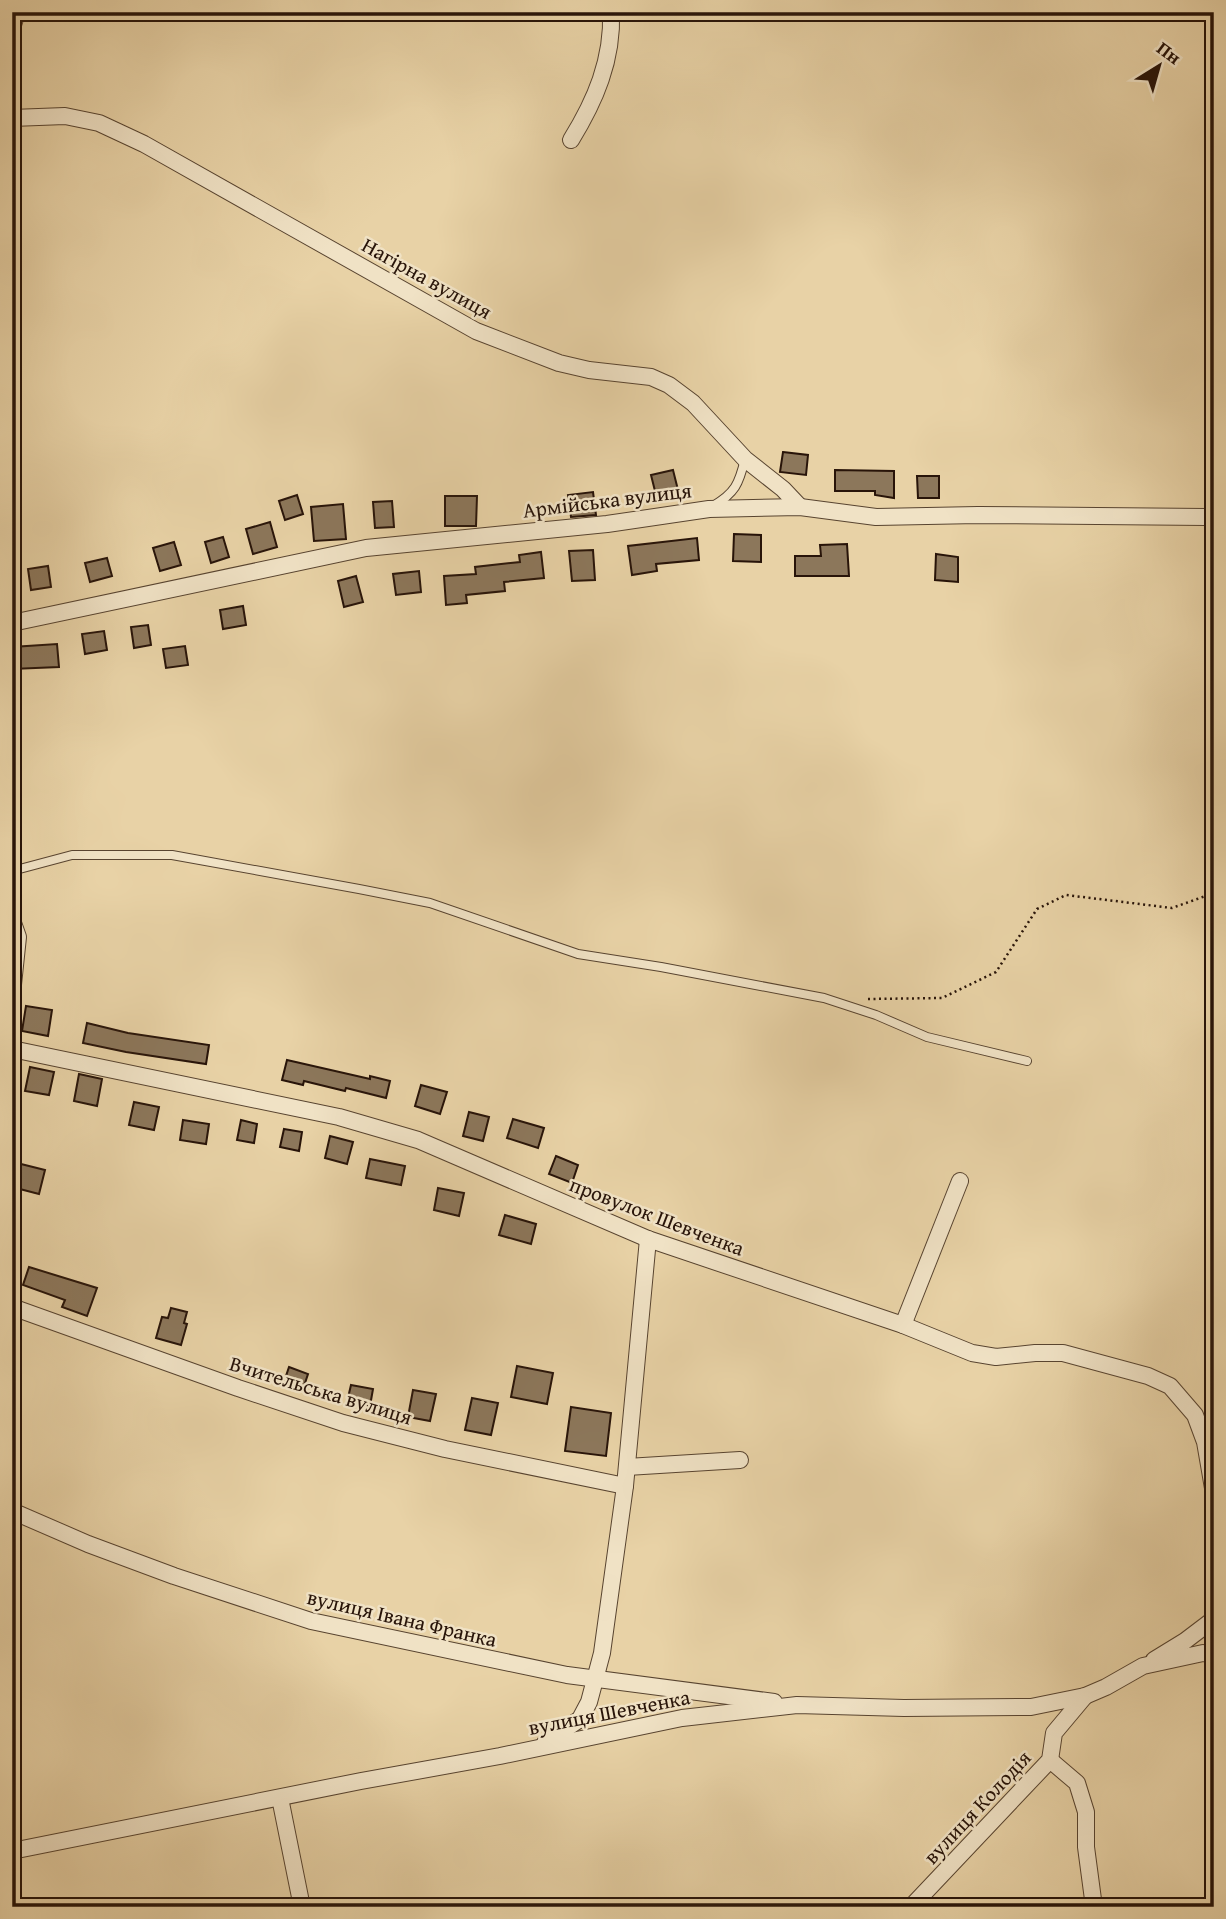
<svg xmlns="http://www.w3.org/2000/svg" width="1226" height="1919" font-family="'Gentium Book Plus',serif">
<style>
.building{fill:#8c775b;stroke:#281409;stroke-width:2}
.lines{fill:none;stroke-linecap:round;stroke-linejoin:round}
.lane-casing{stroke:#584430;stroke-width:10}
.street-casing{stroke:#584430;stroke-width:18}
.path{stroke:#281409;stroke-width:2.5;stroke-dasharray:2 3.5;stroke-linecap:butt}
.lane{stroke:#f0e2c5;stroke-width:8}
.street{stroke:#f0e2c5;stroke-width:16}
.labels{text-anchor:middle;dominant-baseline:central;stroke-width:5;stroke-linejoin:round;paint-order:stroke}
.street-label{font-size:21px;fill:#281409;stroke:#f0e2c5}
</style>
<rect width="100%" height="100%" fill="#e8d2a6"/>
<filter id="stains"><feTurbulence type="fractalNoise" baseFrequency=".00286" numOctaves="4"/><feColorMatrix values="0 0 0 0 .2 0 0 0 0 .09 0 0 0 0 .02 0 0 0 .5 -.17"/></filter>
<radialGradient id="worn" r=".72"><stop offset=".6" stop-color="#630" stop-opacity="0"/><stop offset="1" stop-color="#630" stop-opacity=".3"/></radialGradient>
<g class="building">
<polygon points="783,452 808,455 806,475 780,472"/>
<polygon points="673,470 679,494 657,499 651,475"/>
<polygon points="835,470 894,471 894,498 875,495 875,491 835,491"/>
<polygon points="917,476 939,476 939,498 918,498"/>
<polygon points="593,492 596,515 571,517 568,495"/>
<polygon points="297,495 303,514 285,520 279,501"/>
<polygon points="445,496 477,496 476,526 445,526"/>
<polygon points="392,501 394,527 375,528 373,502"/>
<polygon points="343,504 346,539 314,541 311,507"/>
<polygon points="270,522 277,547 253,554 246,529"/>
<polygon points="734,534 761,535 761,562 733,561"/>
<polygon points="223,537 229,557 211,563 205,542"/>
<polygon points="697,538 699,560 656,564 657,571 632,575 628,546"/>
<polygon points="174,542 181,565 160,571 153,548"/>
<polygon points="847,544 849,576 795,576 795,556 821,556 820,545"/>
<polygon points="593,550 595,580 572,581 569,551"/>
<polygon points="541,552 544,578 504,582 505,591 466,595 467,603 446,605 444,576 476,574 475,567 520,562 519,555"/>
<polygon points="936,554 958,557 958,582 935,580"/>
<polygon points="107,558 112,576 90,582 85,563"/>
<polygon points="48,566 51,587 31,590 28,569"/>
<polygon points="419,571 421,592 396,595 393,574"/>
<polygon points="356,576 363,602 344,607 338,581"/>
<polygon points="243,606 246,625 223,629 220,610"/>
<polygon points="148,625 151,645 134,648 131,627"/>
<polygon points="104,631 107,650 85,654 82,634"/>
<polygon points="57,644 59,667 12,669 12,647"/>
<polygon points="185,646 188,665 166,668 163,649"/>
<polygon points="26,1006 52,1010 48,1036 22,1031"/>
<polygon points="87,1023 128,1033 209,1045 206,1064 126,1052 83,1043"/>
<polygon points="287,1060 370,1079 370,1076 390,1081 386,1098 346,1088 345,1091 304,1081 303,1085 282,1080"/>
<polygon points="30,1067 54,1072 49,1095 25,1091"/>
<polygon points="79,1074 102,1079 97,1106 74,1101"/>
<polygon points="421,1085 447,1092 440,1114 415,1106"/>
<polygon points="134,1102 159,1107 154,1130 129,1125"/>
<polygon points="469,1112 489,1117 483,1141 463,1136"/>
<polygon points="513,1119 544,1128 538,1148 507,1138"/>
<polygon points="183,1120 209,1124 206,1144 180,1140"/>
<polygon points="241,1120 257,1124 254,1143 237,1140"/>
<polygon points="284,1129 302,1132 299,1151 280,1147"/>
<polygon points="330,1136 353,1142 347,1164 325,1158"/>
<polygon points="556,1156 578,1165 572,1183 549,1174"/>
<polygon points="370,1159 405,1166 401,1185 366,1178"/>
<polygon points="17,1163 45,1170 39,1194 12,1187"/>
<polygon points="438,1188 464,1193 459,1216 434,1210"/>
<polygon points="505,1215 536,1224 531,1244 499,1235"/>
<polygon points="29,1267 97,1288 87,1316 62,1307 65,1300 23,1285"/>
<polygon points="171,1308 187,1312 184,1323 187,1324 181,1345 156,1338 162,1317 168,1318"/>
<polygon points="517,1366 553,1373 547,1404 511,1397"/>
<polygon points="289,1367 308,1374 303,1389 284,1382"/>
<polygon points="351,1385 373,1389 370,1406 347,1402"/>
<polygon points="413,1390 436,1394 430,1421 408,1417"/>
<polygon points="472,1398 498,1403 491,1435 465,1430"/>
<polygon points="571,1407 611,1413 606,1456 565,1451"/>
</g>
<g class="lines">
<defs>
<g id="lane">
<path d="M713,506C735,493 739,484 745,459"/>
<polyline points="12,871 72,855 172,855 359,889 430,903 578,954 661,967 824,998 876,1015 927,1037 1027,1061"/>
</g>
<g id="street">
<polyline points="12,28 17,12"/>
<polyline points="12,118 65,116 99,123 144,144 476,331 559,363 589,370 651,377 669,385 693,403 745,459 783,489 800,507"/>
<path d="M571,140C595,101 613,60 611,12"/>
<polyline points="12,623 366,548 607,524 709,509 800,507 876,517 978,515 1206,517 1214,519"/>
<polyline points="12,920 18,937 12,994"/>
<polyline points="12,1049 339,1117 418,1140 648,1239 903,1325 972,1353 996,1357 1035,1353 1063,1353 1148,1376 1170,1386 1195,1415 1205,1442 1214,1494"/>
<polyline points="12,1307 238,1388 343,1423 445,1449 625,1486"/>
<polyline points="903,1325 960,1181"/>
<polyline points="627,1467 740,1460"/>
<polyline points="12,1511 88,1544 174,1576 311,1621 567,1675 774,1702"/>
<polyline points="1154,1660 1185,1641 1214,1619"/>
<polyline points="545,1743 580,1719 589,1702 602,1653 625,1486 648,1239"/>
<polyline points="1050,1760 1077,1783 1086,1812 1086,1847 1094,1907"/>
<polyline points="280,1798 302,1907"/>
<polyline points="12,1851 361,1781 500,1756 682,1718 797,1705 904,1708 1031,1707 1085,1696 1106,1687 1143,1666 1203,1653 1214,1655"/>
<polyline points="911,1907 1050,1760 1054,1733 1085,1696"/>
</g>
</defs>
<use href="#lane" class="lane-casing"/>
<use href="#street" class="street-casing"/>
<polyline class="path" points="868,999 942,998 996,972 1037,909 1066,895 1172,908 1214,893"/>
<use href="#lane" class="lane"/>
<use href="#street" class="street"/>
</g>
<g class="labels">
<g class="street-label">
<text transform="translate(427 278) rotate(29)">Нагірна вулиця</text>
<text transform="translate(607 500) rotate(-7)">Армійська вулиця</text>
<text transform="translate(657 1216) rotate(21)">провулок Шевченка</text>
<text transform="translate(321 1390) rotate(17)">Вчительська вулиця</text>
<text transform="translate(402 1618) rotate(13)">вулиця Івана Франка</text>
<text transform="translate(609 1712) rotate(-11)">вулиця Шевченка</text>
<text transform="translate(977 1807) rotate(-47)">вулиця Колодія</text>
</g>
</g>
<rect width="1226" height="1919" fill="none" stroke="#e8d2a6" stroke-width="42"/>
<rect x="14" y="14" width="1198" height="1891" fill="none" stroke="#281409" stroke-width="3.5"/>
<rect x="21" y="21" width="1184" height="1877" fill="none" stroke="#281409" stroke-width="2"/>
<g transform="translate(1159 66) rotate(37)" stroke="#f0e2c5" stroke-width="5" paint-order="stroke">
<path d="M0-5L12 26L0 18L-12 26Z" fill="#281409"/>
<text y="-10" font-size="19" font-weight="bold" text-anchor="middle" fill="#281409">Пн</text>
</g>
<rect width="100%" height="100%" filter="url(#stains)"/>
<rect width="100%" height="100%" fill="url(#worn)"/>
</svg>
